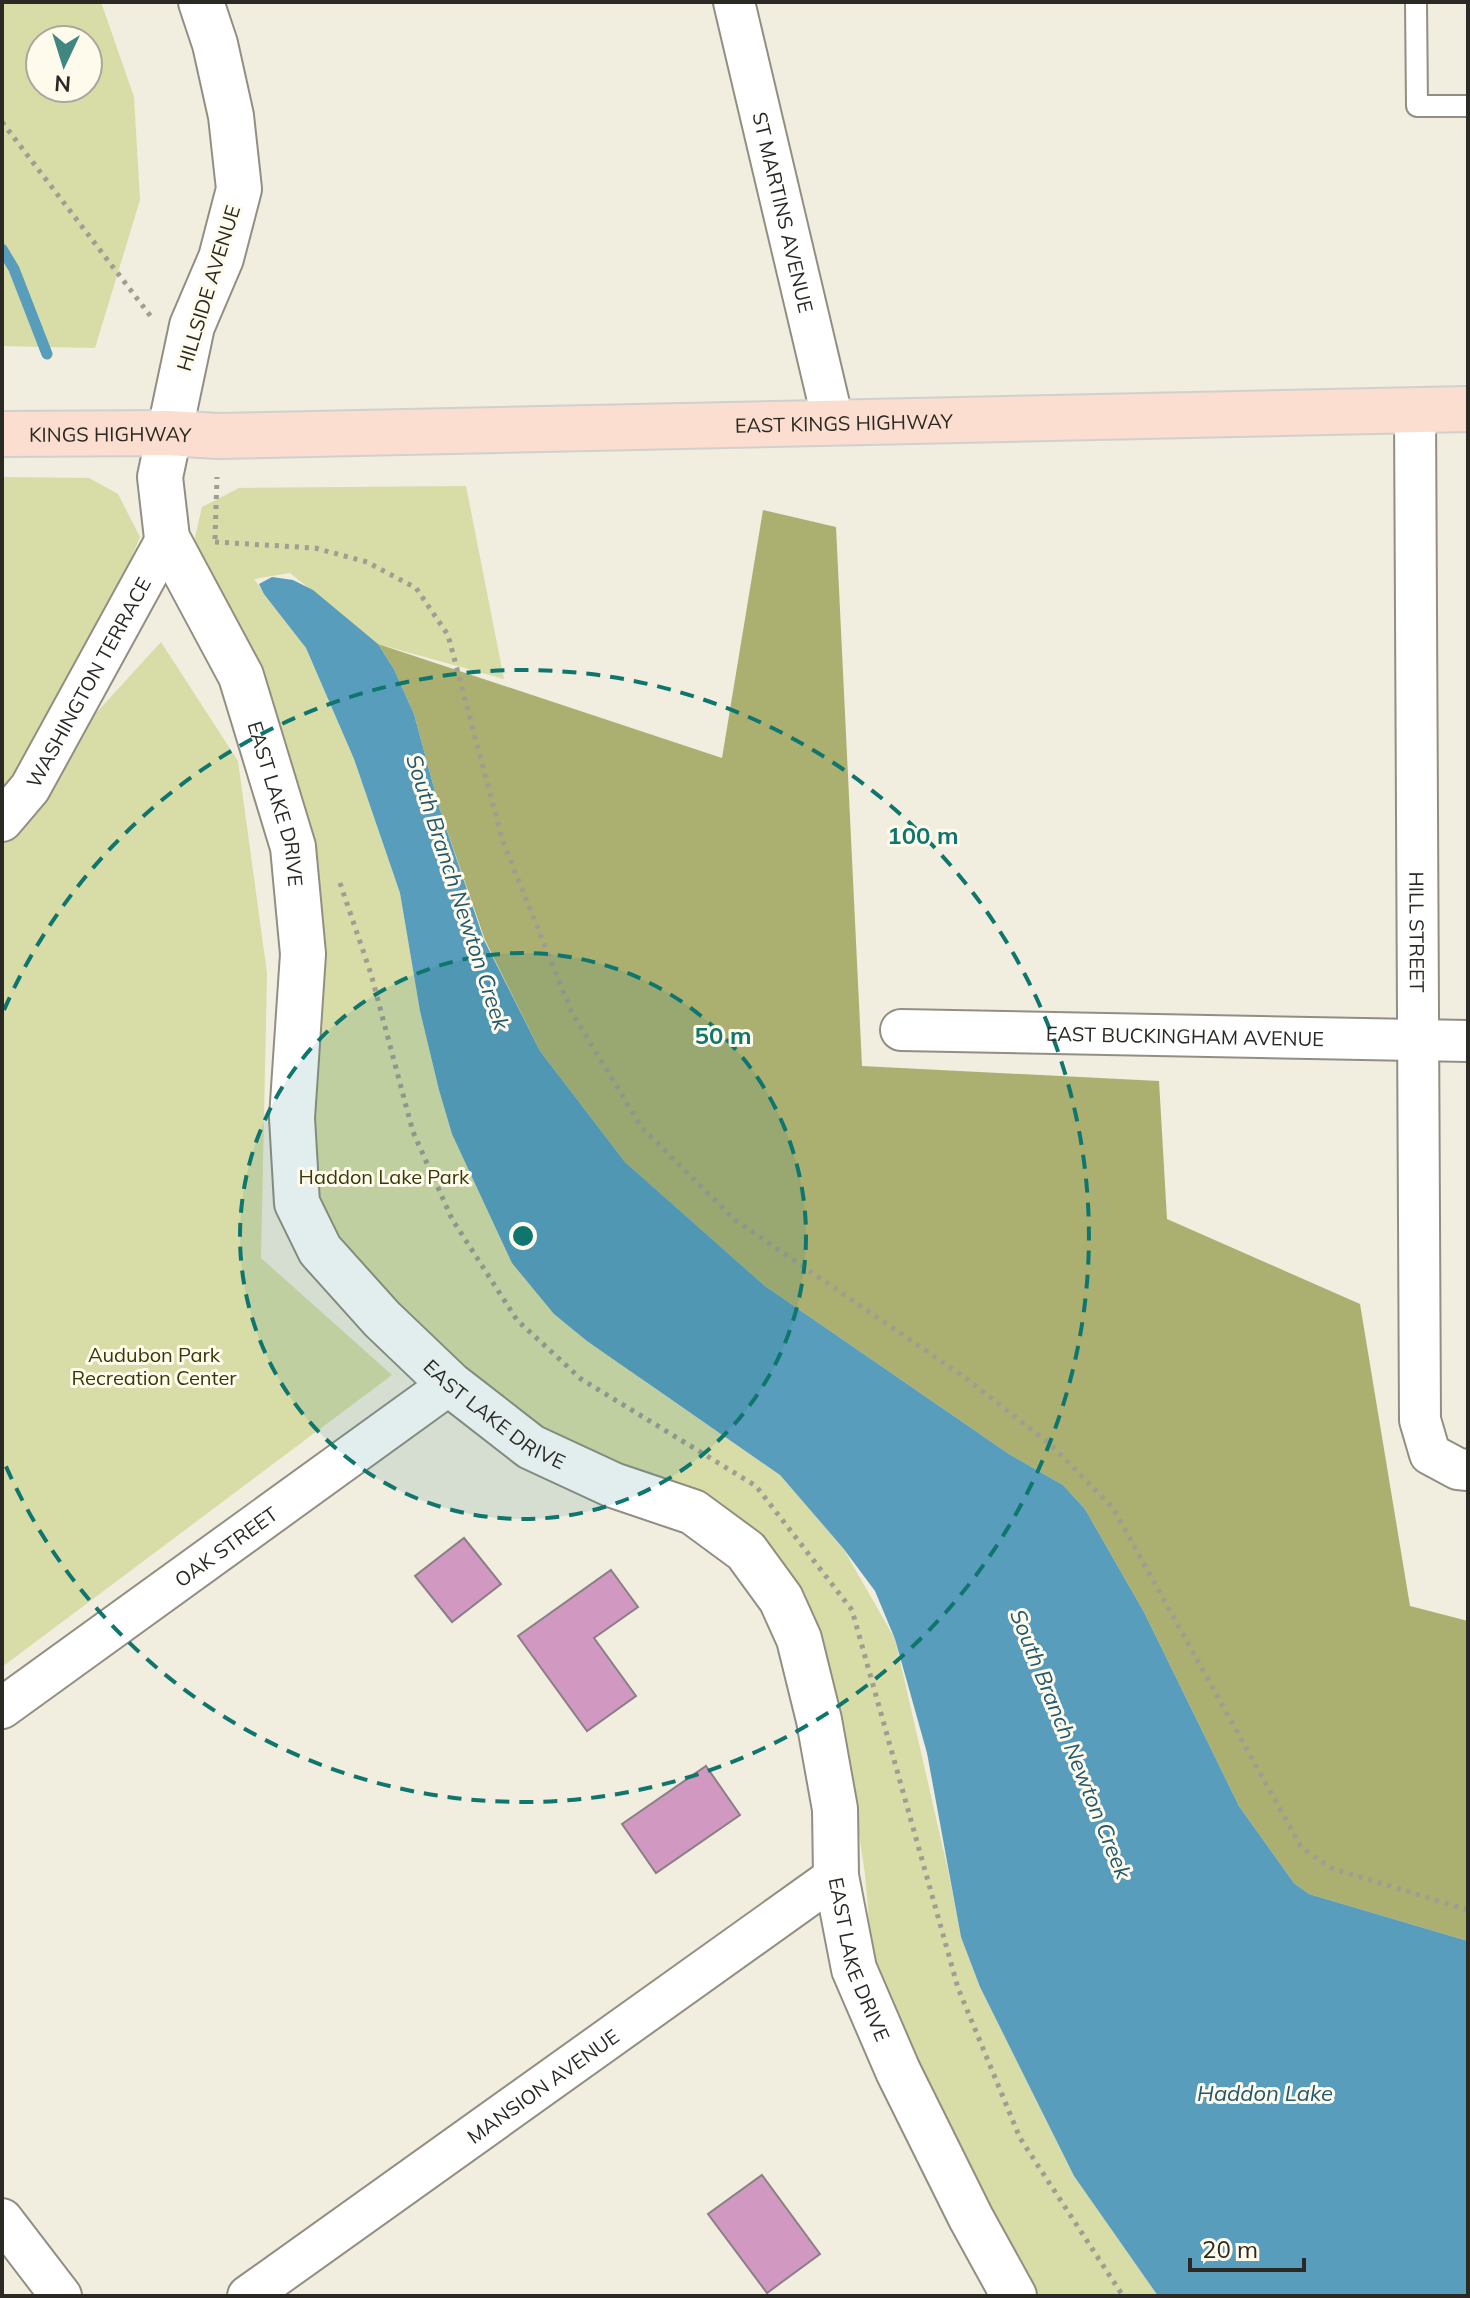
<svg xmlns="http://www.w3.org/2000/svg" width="1470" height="2298" font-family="Mulish,sans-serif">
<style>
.green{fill:#d8dca7;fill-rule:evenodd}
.forest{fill:#abb071}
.water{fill:#599dbd}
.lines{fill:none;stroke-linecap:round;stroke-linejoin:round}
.stream{stroke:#599dbd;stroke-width:11}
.building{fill:#d199c1;stroke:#8b7f87;stroke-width:2}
.lane-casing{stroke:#928f82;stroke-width:24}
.street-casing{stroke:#928f82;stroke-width:44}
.secondary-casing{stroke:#928f82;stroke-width:48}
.primary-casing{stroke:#d0d0cf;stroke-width:48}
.path{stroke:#a09d93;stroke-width:5;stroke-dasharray:4 6;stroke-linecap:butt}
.lane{stroke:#fff;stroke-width:20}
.street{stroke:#fff;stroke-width:40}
.secondary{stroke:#fff;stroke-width:44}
.primary{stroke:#fbdecf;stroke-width:44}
.ring{fill:none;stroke:#0f766e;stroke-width:4;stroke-dasharray:14 10}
.labels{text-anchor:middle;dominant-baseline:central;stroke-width:6;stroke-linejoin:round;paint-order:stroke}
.street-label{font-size:20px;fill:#2b2924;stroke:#fffbec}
.park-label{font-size:20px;fill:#373906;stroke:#fffbec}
.water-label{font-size:22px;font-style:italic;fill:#235970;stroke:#fffbec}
.centre{fill:#0f766e;stroke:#fffbec;stroke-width:4}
.ring-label{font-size:24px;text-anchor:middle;font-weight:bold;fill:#0f766e;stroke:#fffbec;stroke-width:6;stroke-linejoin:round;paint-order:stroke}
</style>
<rect width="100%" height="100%" fill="#f1eddf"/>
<g class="green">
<path d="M2,2H101L134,97L140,200L95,348L2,346ZM40,40H88V88H40Z"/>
<polygon points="2,477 89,478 118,494 140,537 100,634 2,798"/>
<polygon points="466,486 504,679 378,644 290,573 254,579 306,648 354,759 400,893 420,1011 439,1090 452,1134 554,1314 651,1386 780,1475 843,1548 895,1639 948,1870 961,1937 980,1987 1074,2176 1158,2296 1037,2296 950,2133 873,1966 865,1874 850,1775 790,1595 539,1437 331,1246 306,1199 313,948 192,550 202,507 239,488"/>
<polygon points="161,642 238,761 267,973 261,1258 392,1375 2,1667 2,816"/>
</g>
<polygon class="forest" points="763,510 836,527 862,1066 1159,1081 1167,1219 1360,1304 1410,1606 1468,1621 1468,1941 1309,1894 1294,1883 1239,1806 1144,1612 1085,1509 1063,1485 1009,1454 765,1286 625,1162 540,1051 485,940 440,810 414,714 394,669 378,644 722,758"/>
<polygon class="water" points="272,577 293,580 313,590 378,644 394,669 414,714 440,810 484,940 540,1051 625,1162 765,1286 1009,1454 1063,1485 1085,1509 1144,1612 1239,1806 1294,1883 1309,1894 1468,1941 1468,2296 1158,2296 1074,2176 980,1987 961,1937 927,1753 895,1639 875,1591 843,1548 780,1475 587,1341 554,1314 512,1263 452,1134 439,1090 420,1011 400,893 354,759 306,648 264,594 259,584"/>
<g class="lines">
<polyline class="stream" points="2,249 14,269 47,354"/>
</g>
<g class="building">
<polygon points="464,1538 501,1584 452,1622 415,1576"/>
<polygon points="611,1570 638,1607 594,1638 636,1696 587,1731 518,1636"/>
<polygon points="706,1766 740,1815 656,1873 622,1824"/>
<polygon points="762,2175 820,2254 767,2293 708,2214"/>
</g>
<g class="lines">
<defs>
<polyline id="lane" points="1416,2 1417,106 1468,106"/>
<g id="street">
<path id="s1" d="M734,2L833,421"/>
<path id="s2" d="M1415,410L1420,1420L1430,1454L1458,1469L1468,1470"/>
<path id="s3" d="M2,821L30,788L167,538"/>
<path id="s4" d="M901,1030L1468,1041"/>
<path id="s5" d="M2,1708L450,1384"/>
<polyline points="2,2219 61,2296"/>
<path id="s6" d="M248,2296L836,1876"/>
</g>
<g id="secondary">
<path id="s7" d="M201,2L215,44L231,116L239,189L221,258L192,326L160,477L167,538L241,676L293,847L303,954L292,1118L297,1203L320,1250L382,1319L450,1384L531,1447L613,1485L693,1512L746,1551L781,1599L799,1639L819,1720L835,1809L836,1876L854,1969L898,2071L971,2218L1014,2296"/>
</g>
<g id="primary">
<path id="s8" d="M2,434L168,433L218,436L1468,409"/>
</g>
</defs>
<use href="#lane" class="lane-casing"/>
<use href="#street" class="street-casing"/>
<use href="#secondary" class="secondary-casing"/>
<use href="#primary" class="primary-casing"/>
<g class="path">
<polyline points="2,122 152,318"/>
<polyline points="215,539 217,477"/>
<polyline points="215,542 315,548 367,562 416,588 448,635 503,842 572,1013 642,1128 735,1220 963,1376 1051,1445 1113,1508 1301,1847 1331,1868 1468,1910"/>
<polyline points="340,883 371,974 413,1132 452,1219 517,1320 581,1379 756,1486 852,1610 958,1988 1020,2138 1123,2296"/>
</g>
<use href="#lane" class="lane"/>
<use href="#street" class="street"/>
<use href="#secondary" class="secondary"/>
<use href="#primary" class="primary"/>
</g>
<circle cx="523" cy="1236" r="283" fill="#0f766e" fill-opacity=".12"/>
<g class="ring">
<circle cx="523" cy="1236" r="283"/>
<path d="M4 1010A566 566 0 1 1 4 1462"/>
</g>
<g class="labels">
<g class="street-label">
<text stroke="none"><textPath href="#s1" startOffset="216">ST MARTINS AVENUE</textPath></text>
<text transform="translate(208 288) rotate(-73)">HILLSIDE AVENUE</text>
<text stroke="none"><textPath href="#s8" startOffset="842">EAST KINGS HIGHWAY</textPath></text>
<text stroke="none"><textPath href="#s8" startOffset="108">KINGS HIGHWAY</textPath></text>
<text stroke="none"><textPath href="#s3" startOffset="164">WASHINGTON TERRACE</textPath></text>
<text stroke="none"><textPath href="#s7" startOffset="842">EAST LAKE DRIVE</textPath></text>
<text stroke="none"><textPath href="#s2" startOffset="522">HILL STREET</textPath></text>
<text stroke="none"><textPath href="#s4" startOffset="284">EAST BUCKINGHAM AVENUE</textPath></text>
<text stroke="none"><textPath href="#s7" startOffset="1538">EAST LAKE DRIVE</textPath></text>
<text stroke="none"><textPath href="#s5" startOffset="276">OAK STREET</textPath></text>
<text stroke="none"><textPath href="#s7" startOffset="2258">EAST LAKE DRIVE</textPath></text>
<text stroke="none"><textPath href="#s6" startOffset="362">MANSION AVENUE</textPath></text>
</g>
<g class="park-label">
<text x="384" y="1176">Haddon Lake Park</text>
<text x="154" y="1354">Audubon Park<tspan x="154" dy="23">Recreation Center</tspan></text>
</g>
<g class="water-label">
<text transform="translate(458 892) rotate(72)">South Branch Newton Creek</text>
<text transform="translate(1071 1744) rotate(68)">South Branch Newton Creek</text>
<text x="1265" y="2093">Haddon Lake</text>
</g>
</g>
<circle cx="523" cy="1236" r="12" class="centre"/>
<g class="ring-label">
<text x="923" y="844">100 m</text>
<text x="723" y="1044">50 m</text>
</g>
<rect width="1470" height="2298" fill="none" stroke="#2b2924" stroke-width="8"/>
<g transform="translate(64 64) rotate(184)"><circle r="38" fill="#fffbec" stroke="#aaa79c" stroke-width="2"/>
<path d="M0-6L14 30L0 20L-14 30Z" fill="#408781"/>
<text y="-12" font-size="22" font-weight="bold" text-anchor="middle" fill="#2b2924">N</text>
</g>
<path d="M1190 2258v12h114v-12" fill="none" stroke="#2b2924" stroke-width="4"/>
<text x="1202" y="2258" font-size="24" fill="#2b2924" stroke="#fffbec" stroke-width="6" paint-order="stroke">20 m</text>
</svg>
